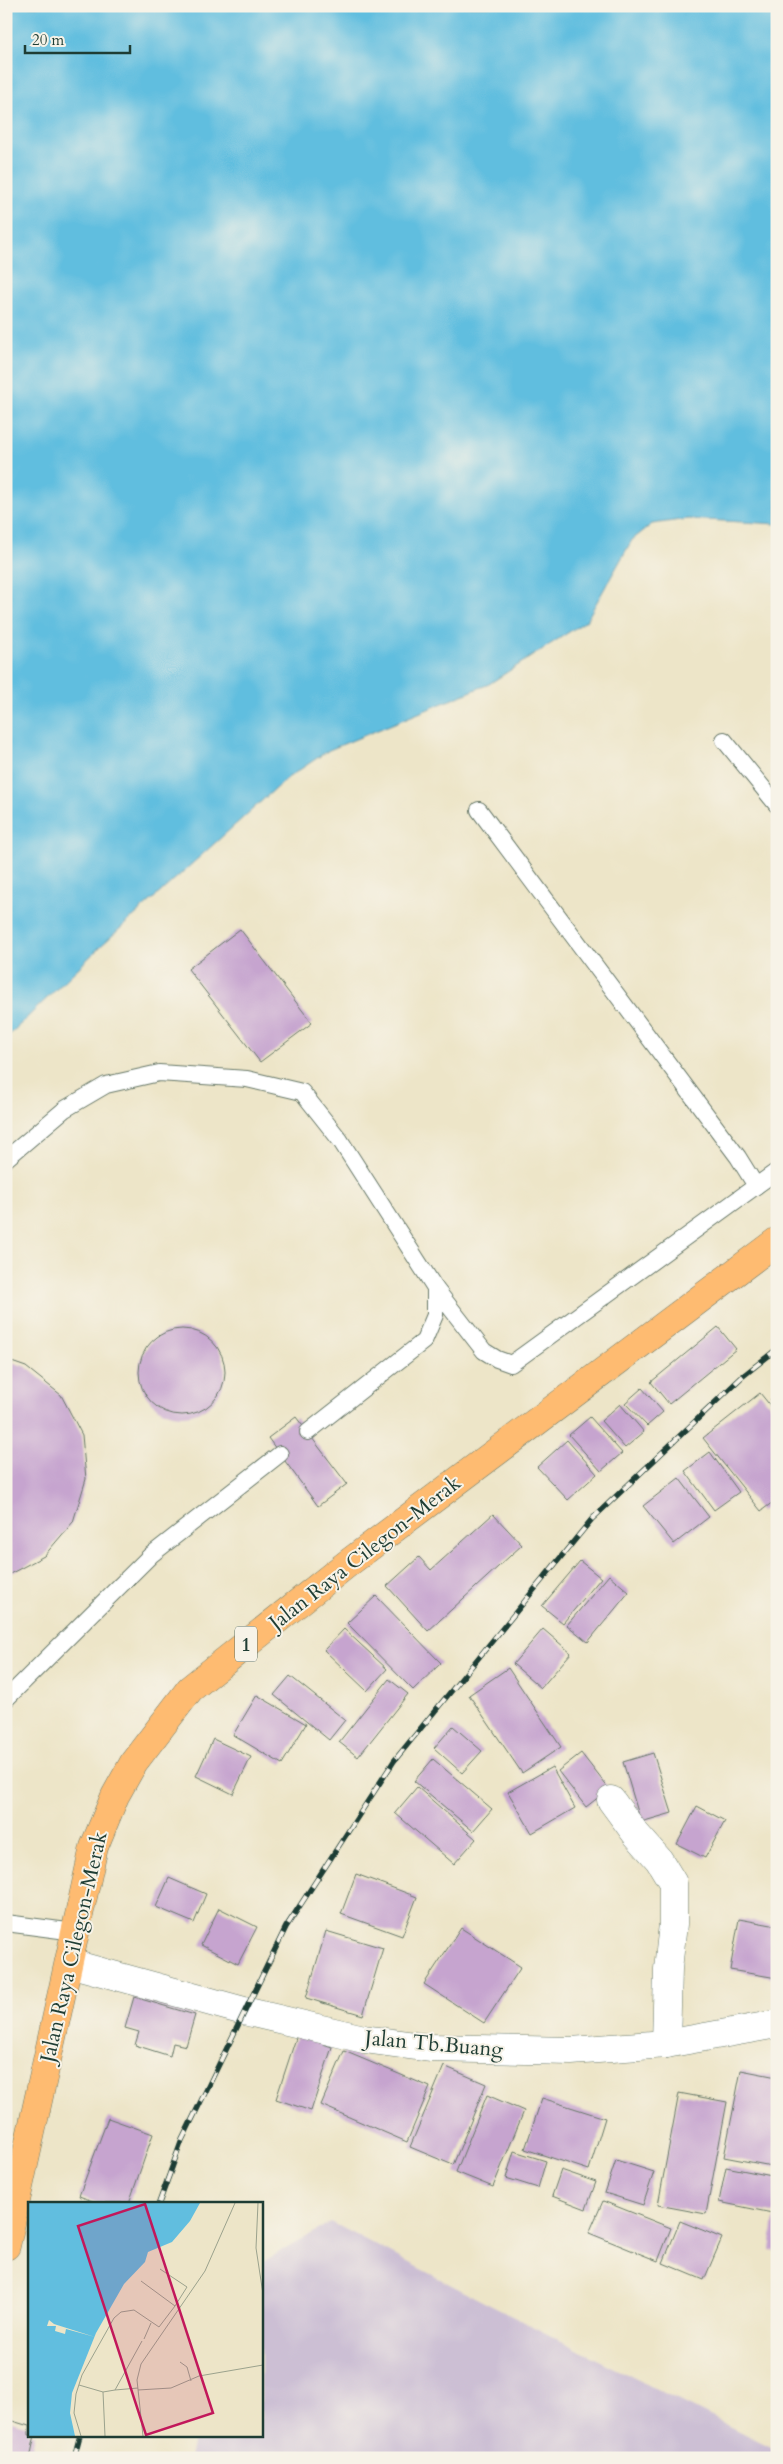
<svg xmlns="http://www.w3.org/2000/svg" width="783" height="2464" font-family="Cardo,serif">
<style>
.industrial{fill:#ccbfd4}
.water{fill:#61bedf;stroke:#407e8a}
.building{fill:#c6a4cf}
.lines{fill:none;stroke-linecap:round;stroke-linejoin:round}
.lane-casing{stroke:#677868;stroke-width:18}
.street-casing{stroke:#677868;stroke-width:29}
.highway-casing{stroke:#677868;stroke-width:29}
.lane{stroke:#fff;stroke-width:16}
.street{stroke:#fff;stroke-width:28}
.highway{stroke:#febb71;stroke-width:28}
.rail-casing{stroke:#1f3d34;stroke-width:5.5}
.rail{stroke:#f7f3e8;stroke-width:4;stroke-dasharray:11;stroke-linecap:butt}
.labels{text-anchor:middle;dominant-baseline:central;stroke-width:4;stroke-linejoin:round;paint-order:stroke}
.shield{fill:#f7f3e8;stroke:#60746a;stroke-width:1}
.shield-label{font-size:20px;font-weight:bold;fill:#1f3d34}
.street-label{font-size:21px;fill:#1f3d34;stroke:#f7f3e8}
.inset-road{fill:none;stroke:#9ba28d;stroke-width:1}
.view{fill:#c2185b;fill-opacity:0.15;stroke:#c2185b;stroke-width:2.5}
.inset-edge{fill:none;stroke:#1f3d34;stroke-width:2.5}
</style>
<rect width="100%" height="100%" fill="#f7f3e8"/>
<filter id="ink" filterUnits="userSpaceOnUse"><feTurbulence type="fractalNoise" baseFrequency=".02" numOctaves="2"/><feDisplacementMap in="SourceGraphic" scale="10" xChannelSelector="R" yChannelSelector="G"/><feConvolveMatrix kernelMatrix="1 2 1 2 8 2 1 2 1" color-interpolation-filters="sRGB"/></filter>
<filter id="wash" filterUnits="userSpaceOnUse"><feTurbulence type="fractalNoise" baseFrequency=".0096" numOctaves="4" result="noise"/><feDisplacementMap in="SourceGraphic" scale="20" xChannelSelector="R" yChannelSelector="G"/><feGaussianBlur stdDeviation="1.12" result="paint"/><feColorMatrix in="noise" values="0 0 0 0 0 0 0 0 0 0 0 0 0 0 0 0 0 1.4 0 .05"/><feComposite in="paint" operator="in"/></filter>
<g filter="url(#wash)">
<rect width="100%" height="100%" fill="#ede5c8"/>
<polygon class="industrial" points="331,2222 484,2302 777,2450 777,2458 189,2458 194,2435 261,2435 261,2263"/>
<polygon class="water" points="6,6 777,6 777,524 688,519 652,524 632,540 586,621 489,684 329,750 286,779 103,944 6,1038"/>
<g id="blocks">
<g class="building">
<polygon points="240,929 312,1023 260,1062 188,969"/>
<polygon points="718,1327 736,1349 669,1404 651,1382"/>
<circle cx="182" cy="1372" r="43"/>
<polygon points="6,1360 26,1367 61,1395 82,1435 86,1479 73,1522 44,1556 6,1576"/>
<polygon points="642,1388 663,1412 647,1426 625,1403"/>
<polygon points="777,1392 777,1406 770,1400"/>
<polygon points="760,1393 777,1414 777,1499 761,1511 703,1438"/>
<polygon points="620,1404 644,1432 625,1448 601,1421"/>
<polygon points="296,1417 347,1484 318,1506 268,1438"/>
<polygon points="590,1417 622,1453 601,1471 569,1435"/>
<polygon points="567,1440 597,1474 568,1500 537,1467"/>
<polygon points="710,1452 739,1492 714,1510 685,1471"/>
<polygon points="679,1478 709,1517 674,1544 643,1506"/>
<polygon points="493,1514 522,1545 428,1631 387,1586 419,1557 431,1570"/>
<polygon points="580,1561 601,1578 563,1623 542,1606"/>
<polygon points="609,1575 629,1592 588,1642 567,1625"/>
<polygon points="376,1596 441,1663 413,1690 347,1623"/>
<polygon points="344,1629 387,1669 367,1691 324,1650"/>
<polygon points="543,1629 571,1653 541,1688 513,1664"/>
<polygon points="508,1668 561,1747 522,1773 469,1695"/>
<polygon points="290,1676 345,1720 329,1740 274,1695"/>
<polygon points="389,1679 408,1694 358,1757 339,1742"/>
<polygon points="257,1695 306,1724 282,1764 233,1735"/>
<polygon points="453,1726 482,1751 462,1773 434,1748"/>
<polygon points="213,1739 251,1757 233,1794 196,1776"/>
<polygon points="581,1753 609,1789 586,1807 558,1771"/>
<polygon points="653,1753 672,1813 641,1822 623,1762"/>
<polygon points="433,1759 492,1809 473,1831 414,1781"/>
<polygon points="552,1767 575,1808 532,1833 508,1792"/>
<polygon points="417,1787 476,1839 454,1864 395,1813"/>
<polygon points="697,1806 725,1821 705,1858 677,1844"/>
<polygon points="356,1874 417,1897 402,1936 341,1914"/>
<polygon points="169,1878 206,1894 194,1923 156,1907"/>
<polygon points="219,1908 257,1927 238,1964 201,1945"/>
<polygon points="739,1919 777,1926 777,1978 730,1970"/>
<polygon points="461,1928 521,1967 484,2023 424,1984"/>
<polygon points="326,1931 383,1948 363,2015 306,1998"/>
<polygon points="134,1997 195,2015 186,2046 173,2043 170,2056 135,2045 139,2032 125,2028"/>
<polygon points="297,2035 332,2047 311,2111 276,2099"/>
<polygon points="344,2051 430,2087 407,2142 321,2105"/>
<polygon points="444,2066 486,2084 453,2165 410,2147"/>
<polygon points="741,2070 777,2077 777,2167 724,2157"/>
<polygon points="679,2093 727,2102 706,2214 658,2205"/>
<polygon points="487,2095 524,2111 493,2187 456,2172"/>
<polygon points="542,2098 605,2118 589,2170 525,2149"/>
<polygon points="108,2118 153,2134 129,2203 98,2203 79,2196"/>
<polygon points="514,2151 546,2161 538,2188 506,2178"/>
<polygon points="616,2160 654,2172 643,2205 605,2193"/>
<polygon points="726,2167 777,2177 777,2214 719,2202"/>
<polygon points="561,2170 596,2182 586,2209 552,2196"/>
<polygon points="603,2201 671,2228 658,2261 589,2233"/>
<polygon points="774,2218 777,2218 777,2251 770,2250"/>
<polygon points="680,2221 722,2238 704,2280 663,2263"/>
<polygon points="9,2420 29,2426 29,2435 35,2435 30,2458 6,2455 6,2431"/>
</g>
</g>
</g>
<g filter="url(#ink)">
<use href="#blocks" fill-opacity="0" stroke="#677868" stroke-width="1"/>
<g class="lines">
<defs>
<g id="lane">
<polyline points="724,740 777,805"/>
<polyline points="6,1159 65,1109 106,1085 159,1073 247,1079 302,1092 340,1140 435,1288 484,1351 497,1359 511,1364 756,1186 738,1157 479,810"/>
<polyline points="756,1186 777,1171"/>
<polyline points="308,1432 424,1341 435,1315 435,1288"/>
<polyline points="6,1699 151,1555 280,1454"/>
<polyline points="6,1923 75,1932"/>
</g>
<g id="street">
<polyline points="611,1800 636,1834 659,1860 673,1883 673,1924 668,1969 666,2044"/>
<polyline points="69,1963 244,2011 364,2039 430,2048 571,2051 666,2044 777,2024"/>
</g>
<polyline id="highway" points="6,2246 94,1847 115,1796 134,1762 190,1689 347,1564 777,1241"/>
</defs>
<use href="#lane" class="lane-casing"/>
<use href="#street" class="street-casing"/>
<use href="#highway" class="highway-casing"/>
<use href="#lane" class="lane"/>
<use href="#street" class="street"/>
<use href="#highway" class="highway"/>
<defs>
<g id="rail">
<polyline points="159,2203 182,2140 286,1927 394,1761 592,1519 743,1376 777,1349"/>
<polyline points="74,2458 80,2435"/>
</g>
</defs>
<use href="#rail" class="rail-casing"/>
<use href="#rail" class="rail"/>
</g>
</g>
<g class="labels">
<rect class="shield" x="235" y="1626.5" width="22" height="35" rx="4"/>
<g class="shield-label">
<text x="246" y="1644">1</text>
</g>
<g class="street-label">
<text transform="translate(365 1553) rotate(-38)">Jalan Raya Cilegon-Merak</text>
<text transform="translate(74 1947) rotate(-77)">Jalan Raya Cilegon-Merak</text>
<text transform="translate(434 2044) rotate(5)">Jalan Tb.Buang</text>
</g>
</g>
<g transform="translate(28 2202)">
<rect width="235" height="235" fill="#ede5c8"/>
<path d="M0,1H172L162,19L144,40L120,50L117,60L96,82L68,131L44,191L42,211L47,234H0Z" fill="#61bedf"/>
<path d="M21,118L26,122L67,135L38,127L37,132L27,129L28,124H19Z" fill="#ede5c8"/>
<path class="inset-road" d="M230,1L228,46L235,92M132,67L159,85L147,104M116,137L123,121M152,160L159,165L163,179M51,183L75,190M87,188L110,186M110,188L143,186L171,174L235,163M53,234L46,211L48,192L54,173L86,116L93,110L106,108L131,125L147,104L113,79M77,234L75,190L87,188L114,139M115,234L109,178L113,162L177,69L207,1"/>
<path class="view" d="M117,2L185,211L118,233L50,24Z"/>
<rect width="235" height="235" class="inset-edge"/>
</g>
<rect width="783" height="2464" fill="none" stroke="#f7f3e8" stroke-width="25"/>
<path d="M25 45v8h105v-8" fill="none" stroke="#1f3d34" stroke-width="2.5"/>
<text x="32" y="45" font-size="15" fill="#1f3d34" stroke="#f7f3e8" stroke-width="4" paint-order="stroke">20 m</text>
</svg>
